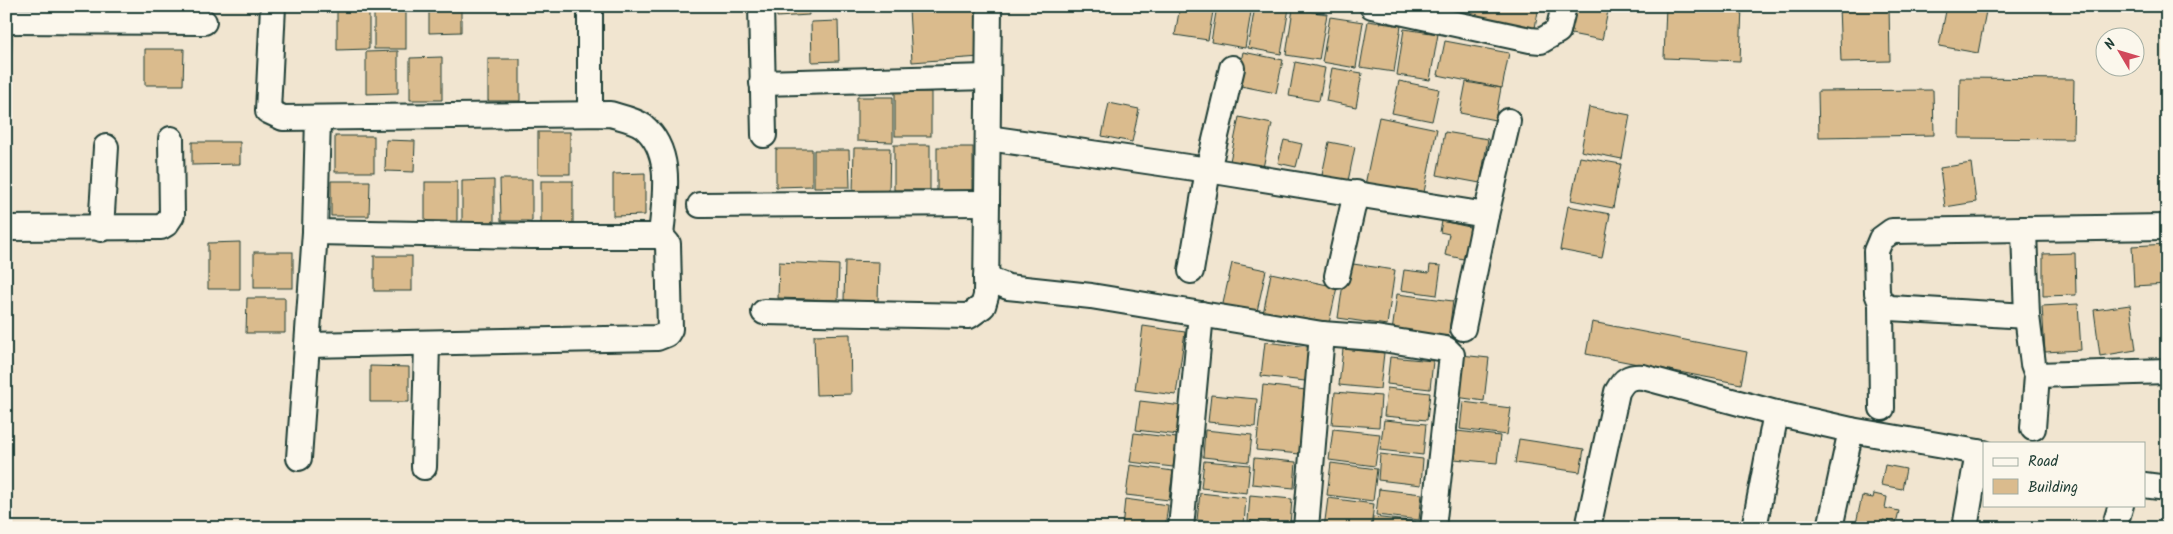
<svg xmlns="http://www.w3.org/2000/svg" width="2173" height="534" font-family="Kalam,sans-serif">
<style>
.building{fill:#dabb8d;stroke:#1f3d34}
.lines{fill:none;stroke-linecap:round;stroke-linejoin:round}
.minor-casing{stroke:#1f3d34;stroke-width:28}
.minor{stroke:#fbf7ec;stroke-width:24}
</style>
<rect width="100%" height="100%" fill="#f1e5d0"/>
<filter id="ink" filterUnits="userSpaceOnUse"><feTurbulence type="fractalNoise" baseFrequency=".02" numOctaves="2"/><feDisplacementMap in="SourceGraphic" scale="10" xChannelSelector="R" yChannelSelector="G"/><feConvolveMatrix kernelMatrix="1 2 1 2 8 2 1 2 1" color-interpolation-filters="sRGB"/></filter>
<g filter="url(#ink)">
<g class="building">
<polygon points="429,6 461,6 461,32 429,33"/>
<polygon points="776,6 808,6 809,15 777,17"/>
<polygon points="951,6 977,6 980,57 912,62 909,9"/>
<polygon points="1180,6 1214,6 1208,40 1175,35"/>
<polygon points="1217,6 1252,6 1245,48 1211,42"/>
<polygon points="1255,6 1289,8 1281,54 1248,48"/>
<polygon points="1473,6 1539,6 1535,28 1471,16"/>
<polygon points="1576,6 1609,6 1602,40 1571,34"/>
<polygon points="1666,6 1742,6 1740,61 1664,58"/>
<polygon points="1839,6 1889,6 1890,61 1841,62"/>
<polygon points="1947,6 1987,6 1978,53 1939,46"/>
<polygon points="369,7 369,49 337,50 337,8"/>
<rect x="374" y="7" width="32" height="42"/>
<polygon points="1293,9 1327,14 1319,60 1286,55"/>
<polygon points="1330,17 1363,22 1356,68 1322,62"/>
<polygon points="838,21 839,61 812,62 811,22"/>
<polygon points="1368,21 1401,26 1394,72 1360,67"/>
<polygon points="1404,29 1438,34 1430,80 1397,75"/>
<polygon points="6,37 12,37 11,74 6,73"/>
<polygon points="1445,41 1509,53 1502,88 1438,75"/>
<polygon points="145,49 184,49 183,85 145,85"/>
<polygon points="398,51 398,93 366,94 366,52"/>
<polygon points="1243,52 1283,60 1276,93 1236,85"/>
<polygon points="442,57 442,100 410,100 410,58"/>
<rect x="488" y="59" width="32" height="42"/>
<polygon points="1295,62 1325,68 1319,101 1289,96"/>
<polygon points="1332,68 1362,73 1356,107 1326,101"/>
<polygon points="1960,78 2074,79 2073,139 1959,138"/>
<polygon points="1399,81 1439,89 1432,121 1392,113"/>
<polygon points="1466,82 1501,88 1495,120 1460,113"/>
<polygon points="1933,90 1934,135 1819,137 1818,91"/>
<rect x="895" y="92" width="36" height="44"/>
<polygon points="857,97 893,97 893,142 857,141"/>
<polygon points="1109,103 1139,109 1132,142 1102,136"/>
<polygon points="1589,107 1630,115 1622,159 1581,151"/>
<polygon points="1239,117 1272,124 1263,168 1230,161"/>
<polygon points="1379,117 1437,129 1423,197 1365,185"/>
<rect x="538" y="132" width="32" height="42"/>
<polygon points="1445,132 1488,139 1480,183 1437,175"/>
<rect x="335" y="136" width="39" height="36"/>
<polygon points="386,140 415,141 414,172 385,171"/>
<polygon points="1284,140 1302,144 1296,167 1278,163"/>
<polygon points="192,142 240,142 240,164 192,165"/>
<polygon points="1329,142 1355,147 1348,181 1322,175"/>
<rect x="894" y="145" width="36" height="45"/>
<rect x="937" y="147" width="36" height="45"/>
<polygon points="854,148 890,148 889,192 853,192"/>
<polygon points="776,149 812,149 812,186 776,187"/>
<polygon points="814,150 849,150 850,187 814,187"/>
<polygon points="1580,157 1621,164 1613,208 1571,200"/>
<polygon points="1971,163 1976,202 1945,207 1940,168"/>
<polygon points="645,173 645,215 613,216 613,174"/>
<polygon points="500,179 532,179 532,221 501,221"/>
<polygon points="494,180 494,222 462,223 462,181"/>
<polygon points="331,181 370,181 369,216 331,216"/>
<rect x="541" y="181" width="32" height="42"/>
<rect x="425" y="182" width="32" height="42"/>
<polygon points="1568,206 1610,214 1602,258 1560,250"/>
<polygon points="1442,221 1474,228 1468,260 1445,255 1449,234 1440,232"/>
<polygon points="240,242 240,289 208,289 208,243"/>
<polygon points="2167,244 2167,284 2134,286 2132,246"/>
<rect x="254" y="252" width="39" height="36"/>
<polygon points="2075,253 2076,295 2043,296 2043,254"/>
<rect x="374" y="256" width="38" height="35"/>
<polygon points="845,261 879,262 878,301 844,300"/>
<polygon points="779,262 839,265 838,300 778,298"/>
<polygon points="1232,263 1266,270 1256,316 1222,308"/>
<polygon points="1346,263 1395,270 1387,325 1338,318"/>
<polygon points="1430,265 1441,266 1437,295 1401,290 1404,270 1429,273"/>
<polygon points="1271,273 1337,287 1328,328 1263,314"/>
<polygon points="1397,294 1453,301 1448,339 1392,332"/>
<polygon points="247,298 285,298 285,333 246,333"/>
<polygon points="2078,304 2081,350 2045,352 2042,306"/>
<polygon points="2130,305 2136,350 2100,356 2094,310"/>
<polygon points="1592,322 1747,352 1741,384 1586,354"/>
<polygon points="1143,326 1185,332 1176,395 1135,390"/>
<polygon points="850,334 851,394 816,395 814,335"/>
<polygon points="1265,342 1309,347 1305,381 1261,376"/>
<polygon points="1343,349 1384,353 1380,389 1339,385"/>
<polygon points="1461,355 1489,358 1484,401 1456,397"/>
<polygon points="1390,357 1433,361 1430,389 1387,384"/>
<polygon points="370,366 409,367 409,402 370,402"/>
<polygon points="1263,385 1306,390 1300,454 1256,450"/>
<polygon points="1387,388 1430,393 1427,420 1384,416"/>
<polygon points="1335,392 1381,396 1379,427 1332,424"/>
<polygon points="1211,395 1257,399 1255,427 1208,422"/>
<polygon points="1140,401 1183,406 1179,435 1136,430"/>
<polygon points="1463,402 1511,408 1507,435 1460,429"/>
<polygon points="1384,420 1426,424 1423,455 1380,450"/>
<polygon points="1333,429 1380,434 1375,466 1329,460"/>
<polygon points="1205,430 1252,435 1249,462 1203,457"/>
<polygon points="1457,431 1500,436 1497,463 1454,459"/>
<polygon points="1134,433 1177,438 1173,467 1130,462"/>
<polygon points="1519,439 1584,449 1580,472 1515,463"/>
<polygon points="1380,454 1423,459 1421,485 1378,480"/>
<polygon points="1254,458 1296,462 1294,488 1252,484"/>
<polygon points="1204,461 1250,465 1247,493 1201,488"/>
<polygon points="1331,463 1377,469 1373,501 1327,495"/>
<polygon points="1130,465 1173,471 1169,500 1126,495"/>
<polygon points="1885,465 1906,469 1902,489 1881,485"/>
<polygon points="1379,489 1422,494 1419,520 1376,515"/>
<polygon points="1200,493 1246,498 1244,525 1197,520"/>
<polygon points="1874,494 1887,497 1885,508 1899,511 1896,523 1883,520 1881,528 1855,528 1862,496 1873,498"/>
<polygon points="1250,495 1292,499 1290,525 1248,521"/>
<polygon points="1328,498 1374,504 1371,528 1324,528"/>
<polygon points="1125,499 1168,505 1165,528 1122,528"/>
<polygon points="1373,517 1416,522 1416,528 1372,528"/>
</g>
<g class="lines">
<defs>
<g id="minor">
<path d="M273,6L268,111L283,118L610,114C620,117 635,120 643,126C675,152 664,200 661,236"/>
<polyline points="590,6 590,114"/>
<polyline points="761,6 764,135"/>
<polyline points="1372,6 1530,40 1541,41 1558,31 1564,6"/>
<polyline points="6,21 204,22"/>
<polyline points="762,83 988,77"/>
<polyline points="988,138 1208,170 1486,215 1463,328"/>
<polyline points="700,205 987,203"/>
<polyline points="1486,215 1508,121"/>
<polyline points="6,228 161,227 166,224 172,215 171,139"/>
<polyline points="101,229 106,147"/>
<polyline points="2024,231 2027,316 2033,364 2037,375 2033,428"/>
<polyline points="1191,271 1208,170 1232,68"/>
<polyline points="1337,276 1356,193"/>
<polyline points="986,278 1008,287 1091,296 1322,334 1376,338 1446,349 1452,355 1433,528"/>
<polyline points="1881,303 1882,408"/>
<polyline points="764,312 969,316 983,306 986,296 989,6"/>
<polyline points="2027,316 1890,308 1881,303 1877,293 1876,251 1881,239 1892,231 2167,227"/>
<polyline points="308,345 657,338 667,334 670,329 668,244 661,236 532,236 315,232"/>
<polyline points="2037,375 2167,371"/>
<polyline points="299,458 315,232 318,118"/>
<polyline points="424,467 427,343"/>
<polyline points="2144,485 2167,488"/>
<polyline points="1181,528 1201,314"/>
<polyline points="1306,528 1322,334"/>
<path d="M1588,528L1617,392C1624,379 1629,376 1643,377L1776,413L1851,430L1984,453"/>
<polyline points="1754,528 1776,413"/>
<polyline points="1830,528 1851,430"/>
<polyline points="1965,528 1978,452"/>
<polyline points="2114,528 2121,505"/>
</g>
</defs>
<use href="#minor" class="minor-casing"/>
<use href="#minor" class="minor"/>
</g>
</g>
<rect width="2173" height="534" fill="none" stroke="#fbf7ec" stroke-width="25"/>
<rect x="12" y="12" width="2148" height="509" fill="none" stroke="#1f3d34" stroke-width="2" filter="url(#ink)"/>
<rect x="1983" y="442" width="162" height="65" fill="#fbf7ec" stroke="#a3ada2"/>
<rect x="1993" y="458" width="25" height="8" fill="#fbf7ec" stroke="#a3ada2"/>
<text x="2028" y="466" font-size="15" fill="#1f3d34">Road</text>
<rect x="1993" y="479" width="25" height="15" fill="#dabb8d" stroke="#a3ada2"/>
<text x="2028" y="492" font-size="15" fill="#1f3d34">Building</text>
<g transform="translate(2120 52) rotate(308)"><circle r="24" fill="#fbf7ec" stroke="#a3ada2"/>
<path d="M0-4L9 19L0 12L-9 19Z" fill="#d1495b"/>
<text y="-8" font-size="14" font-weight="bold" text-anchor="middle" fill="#1f3d34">N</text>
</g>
</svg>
